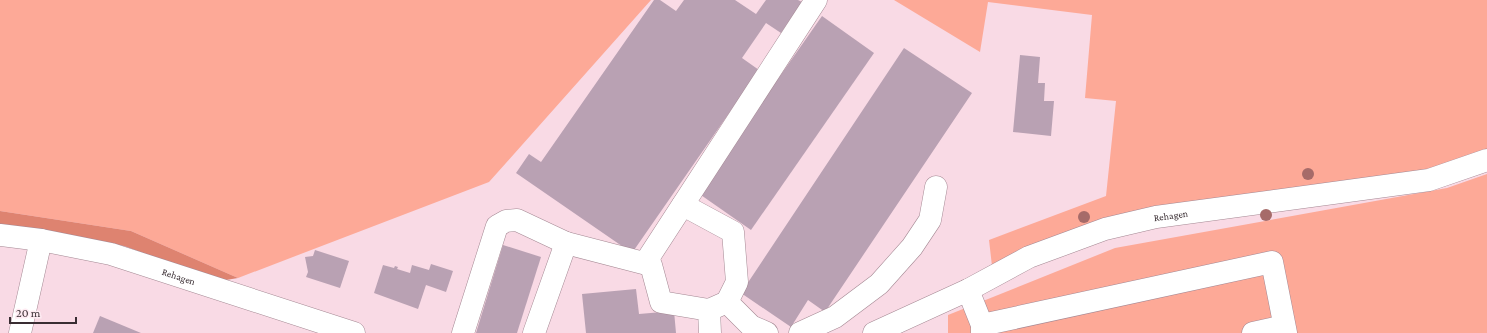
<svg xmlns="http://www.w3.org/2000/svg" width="1487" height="333" font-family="'Crimson Pro',serif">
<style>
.green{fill:#fda997}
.forest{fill:#de8370}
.building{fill:#b9a1b3}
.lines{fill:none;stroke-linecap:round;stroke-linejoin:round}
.minor-casing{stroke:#a48893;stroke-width:23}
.minor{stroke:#fff;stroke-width:22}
.tree{fill:#a66b69}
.labels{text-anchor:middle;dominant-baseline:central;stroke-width:3;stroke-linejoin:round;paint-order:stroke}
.street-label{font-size:10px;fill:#392d32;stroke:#feebf2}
</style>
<rect width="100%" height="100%" fill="#f9dae5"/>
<g class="green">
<polygon points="0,0 651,0 489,182 238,278 131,231 0,211"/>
<polygon points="894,0 1487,0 1487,149 1431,171 1275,193 992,266 989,240 1106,196 1116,101 1085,98 1092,15 988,2 980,52"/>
<polygon points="1487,174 1487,333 948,333 948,315 1115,248 1447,188"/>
</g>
<polygon class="forest" points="0,211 131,231 238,278 220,281 124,246 0,230"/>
<g class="building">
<polygon points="654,0 660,0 676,11 684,0 735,0 756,14 766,0 798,0 802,2 781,33 766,23 742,58 759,70 632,253 516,173 529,154 541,162"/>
<polygon points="822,16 874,53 751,230 698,193"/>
<polygon points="904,48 972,93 825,312 808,300 791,327 741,293"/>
<polygon points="1020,55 1040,57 1038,83 1045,83 1044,101 1054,101 1051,136 1013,132"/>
<polygon points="503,245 541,257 517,333 476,333"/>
<polygon points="315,250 349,261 340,288 306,277 308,272 305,257 313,256"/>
<polygon points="431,264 453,271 446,292 426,285 418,309 374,293 383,265 394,268 395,266 398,267 397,269 410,273 412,265 429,270"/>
<polygon points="636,289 639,314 674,311 676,333 586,333 582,294"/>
<polygon points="100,316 141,333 93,333"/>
</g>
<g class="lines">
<defs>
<g id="minor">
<polyline points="683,205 733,232 737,282 727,302 709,310"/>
<path id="s1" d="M0,235L41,240L111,254L354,333"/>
<polyline points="645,263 816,0"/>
<polyline points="968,290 982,325 982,333"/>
<polyline points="727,302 751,326 767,333"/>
<polyline points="982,325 1272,262 1286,333"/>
<polyline points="20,333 41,240"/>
<polyline points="463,333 497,226 506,221 517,220 566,243"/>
<polyline points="534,333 566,243 651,265 661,302 709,310 710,333"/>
<polyline points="800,333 835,317 879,284 912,247 930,220 936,187"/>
<path id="s2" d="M874,333L968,290L1029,257L1105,229L1156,217L1429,180L1487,160"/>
<polyline points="1253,333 1284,326"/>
</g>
</defs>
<use href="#minor" class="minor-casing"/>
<use href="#minor" class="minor"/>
</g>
<g class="tree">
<circle cx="1308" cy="174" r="6"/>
<circle cx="1266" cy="215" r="6"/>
<circle cx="1084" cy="217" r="6"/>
</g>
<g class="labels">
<g class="street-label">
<text stroke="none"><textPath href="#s2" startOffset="321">Rehagen</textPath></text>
<text stroke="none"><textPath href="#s1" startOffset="184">Rehagen</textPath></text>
</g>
</g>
<path d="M10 317v6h66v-6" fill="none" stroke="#392d32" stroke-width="2"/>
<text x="16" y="317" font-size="12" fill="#392d32" stroke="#feebf2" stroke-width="3" paint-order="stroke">20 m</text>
</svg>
